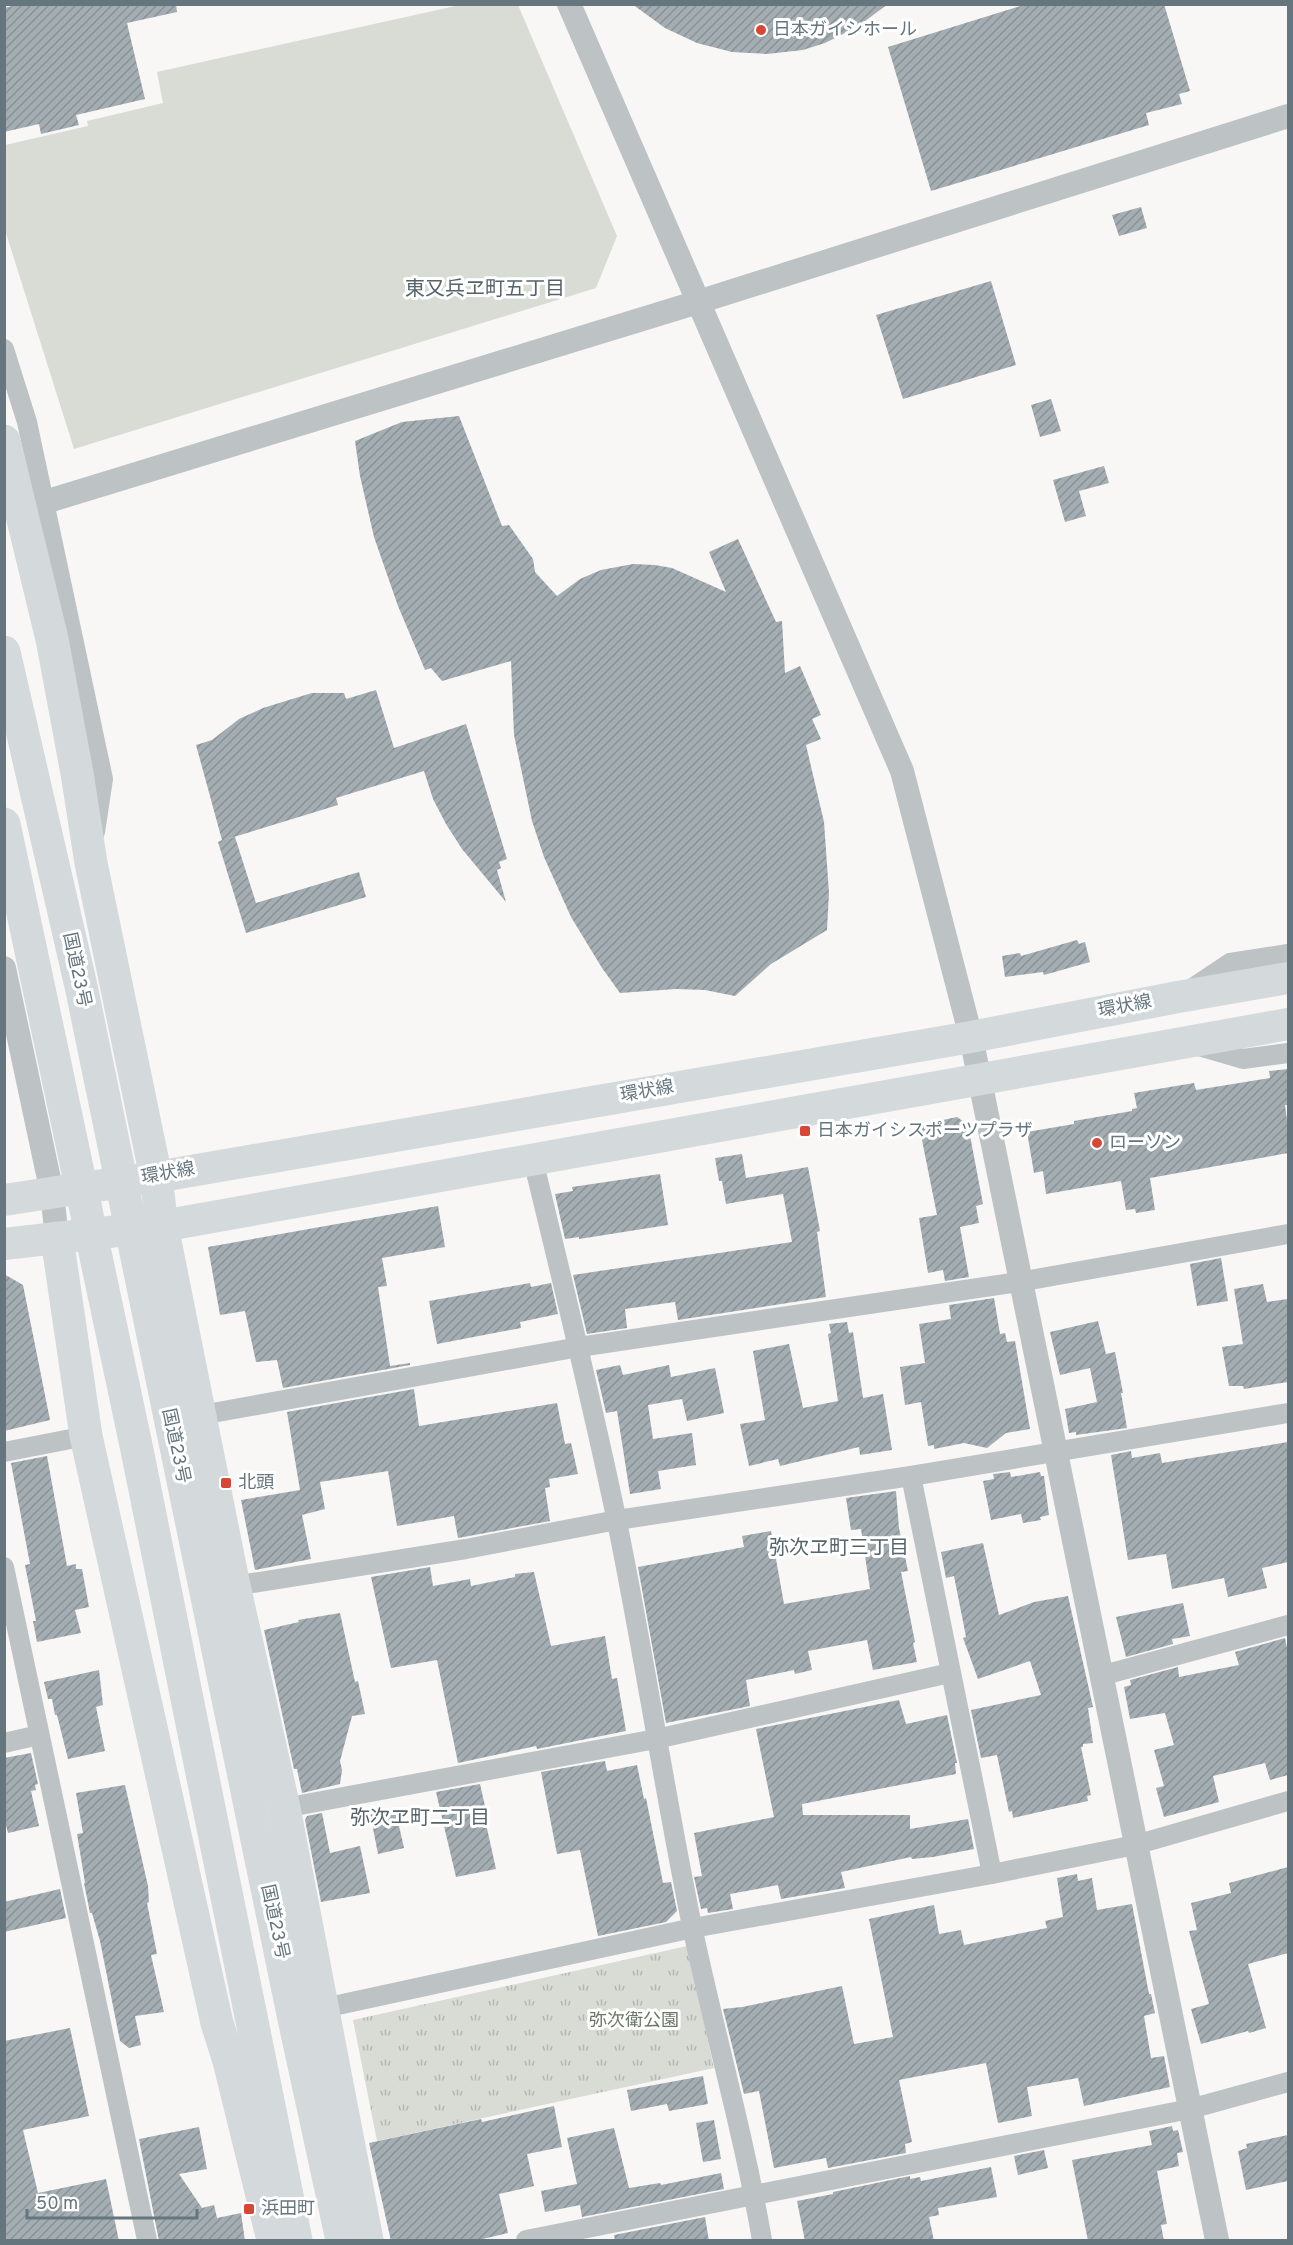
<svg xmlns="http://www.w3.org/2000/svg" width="1293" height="2245" font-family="Overpass,'Noto Sans JP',sans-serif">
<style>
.grass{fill:url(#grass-tufts)}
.garden{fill:#d8dcd5}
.building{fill:url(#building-hatch)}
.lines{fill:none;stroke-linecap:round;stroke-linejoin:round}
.minor{stroke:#bdc2c5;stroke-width:20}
.tertiary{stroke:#bdc2c5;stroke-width:24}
.primary{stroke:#d4d9db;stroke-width:32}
.trunk{stroke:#d4d9db;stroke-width:33}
.poi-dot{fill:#d74736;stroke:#fff;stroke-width:2}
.labels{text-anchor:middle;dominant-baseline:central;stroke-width:6;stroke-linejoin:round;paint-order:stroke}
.poi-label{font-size:18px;fill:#65767e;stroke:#fff;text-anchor:start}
.street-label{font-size:18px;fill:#65767e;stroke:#fff}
.park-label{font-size:18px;fill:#697763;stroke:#fff}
.neighbourhood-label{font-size:20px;fill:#56646a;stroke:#fff}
</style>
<defs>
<pattern id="grass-tufts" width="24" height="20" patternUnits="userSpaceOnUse" patternTransform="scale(1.5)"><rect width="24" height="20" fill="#d8dcd5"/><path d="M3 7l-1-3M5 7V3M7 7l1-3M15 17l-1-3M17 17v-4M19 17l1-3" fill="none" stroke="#b3b7b2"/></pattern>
<pattern id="building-hatch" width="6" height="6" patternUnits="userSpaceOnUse" patternTransform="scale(1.5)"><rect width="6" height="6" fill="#a4aeb2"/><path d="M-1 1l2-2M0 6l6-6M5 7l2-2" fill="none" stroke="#899296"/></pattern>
</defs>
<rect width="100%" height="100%" fill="#f8f7f5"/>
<polygon class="grass" points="687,1946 714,2068 377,2141 353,2020"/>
<polygon class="garden" points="460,5 518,5 617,236 596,288 74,449 5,230 5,145 88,126 87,121 163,103 157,72"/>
<g class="building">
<polygon points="20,4 176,4 177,12 127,23 145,99 76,115 79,125 41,134 39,124 4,132 4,8"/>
<polygon points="632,4 888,4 857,27 825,43 803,50 767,54 732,52 697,43 665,28"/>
<polygon points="1027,4 1164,4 1190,91 1179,94 1182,104 1146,113 1149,125 931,191 888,47"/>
<polygon points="1141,207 1147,228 1119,236 1112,215"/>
<polygon points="991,281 1016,365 903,399 876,315"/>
<polygon points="1051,399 1061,431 1040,437 1031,405"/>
<polygon points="459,416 502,526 509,525 533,559 535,572 557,596 580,579 601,570 633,564 655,565 672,568 726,592 709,552 738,539 776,622 782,621 785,673 800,666 821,715 812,719 821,739 806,745 824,822 829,893 827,930 771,964 735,996 705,990 676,989 620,993 602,968 571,917 544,857 532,821 514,735 511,661 442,681 431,668 425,670 398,606 374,537 360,476 355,441 402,422"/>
<polygon points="1104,466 1109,483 1079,491 1086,516 1065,522 1053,480"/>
<polygon points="376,690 394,748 466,724 507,859 499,862 501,868 497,870 506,902 462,849 446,824 433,799 424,771 336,798 338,805 224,840 235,837 256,903 359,872 366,897 246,933 218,842 222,840 196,745 212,740 239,719 263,708 289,700 312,693 344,693 346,699"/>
<polygon points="1077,940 1079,944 1085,942 1090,962 1044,975 1043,972 1005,977 1002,956 1020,953 1021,956"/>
<polygon points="1288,1069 1288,1105 1285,1105 1288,1128 1288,1153 1150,1178 1155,1210 1136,1213 1135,1209 1126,1210 1121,1181 1046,1194 1043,1171 1034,1173 1027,1132 1074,1124 1074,1121 1132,1111 1132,1109 1137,1108 1134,1093 1194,1083 1196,1090 1270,1078 1269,1071"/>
<polygon points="957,1117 968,1125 983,1204 976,1206 979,1223 960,1227 969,1277 945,1281 943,1270 928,1273 919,1218 937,1215 919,1125"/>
<polygon points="742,1154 746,1178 808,1167 820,1231 817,1232 826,1297 678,1320 675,1302 625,1309 627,1328 587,1334 573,1275 792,1242 783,1194 726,1204 722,1181 719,1181 715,1158"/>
<polygon points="660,1174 668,1225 579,1239 579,1237 565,1239 555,1194 573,1191 572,1187"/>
<polygon points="438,1206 445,1247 382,1258 387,1286 378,1287 390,1366 410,1363 410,1365 283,1388 277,1360 256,1362 245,1311 220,1315 208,1247"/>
<polygon points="1221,1258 1228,1301 1197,1306 1190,1264"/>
<polygon points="4,1274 23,1285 50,1420 4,1431"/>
<polygon points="530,1283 531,1287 551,1283 558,1314 520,1322 521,1328 437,1344 429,1301"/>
<polygon points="1263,1284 1267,1302 1288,1299 1288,1382 1244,1389 1243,1386 1229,1386 1222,1347 1243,1344 1234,1289"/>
<polygon points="994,1298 1000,1334 1005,1333 1007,1342 1015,1341 1030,1429 1006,1433 987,1448 964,1443 934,1449 934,1445 928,1446 921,1402 905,1405 900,1367 925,1363 919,1324 951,1319 949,1305"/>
<polygon points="1098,1321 1106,1354 1115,1352 1123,1393 1121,1393 1127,1428 1076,1435 1076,1432 1069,1433 1065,1409 1097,1402 1090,1368 1060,1375 1050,1332"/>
<polygon points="847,1322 849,1333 853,1332 863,1398 883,1394 892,1450 860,1455 859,1447 780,1466 778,1459 749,1466 740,1424 765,1420 753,1351 789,1344 803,1408 838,1401 828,1334 831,1333 829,1324"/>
<polygon points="620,1365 623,1375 669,1365 671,1377 715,1368 724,1413 687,1421 682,1399 648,1405 653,1439 692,1433 696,1465 658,1471 661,1489 630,1494 617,1411 606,1413 596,1370"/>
<polygon points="414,1389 419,1426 557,1403 565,1444 571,1443 578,1474 549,1479 550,1487 545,1488 550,1521 458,1538 454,1516 397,1526 388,1471 320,1482 325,1509 302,1515 311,1559 255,1570 241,1500 300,1490 287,1412"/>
<polygon points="1288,1442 1288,1562 1262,1568 1267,1588 1228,1597 1224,1578 1172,1589 1166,1554 1128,1560 1111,1455 1131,1451 1132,1458 1160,1453 1162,1463"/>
<polygon points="47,1456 67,1566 76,1564 76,1569 82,1569 89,1607 75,1610 81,1633 37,1642 33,1621 36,1621 25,1565 30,1564 11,1463"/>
<polygon points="1010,1472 1011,1477 1040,1472 1041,1476 1044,1476 1049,1515 1040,1517 1041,1520 1023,1523 1021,1514 991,1520 983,1481 994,1479 993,1474"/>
<polygon points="896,1491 899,1528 908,1571 901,1572 915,1642 913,1643 917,1662 873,1670 867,1640 808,1651 812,1670 795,1674 794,1670 746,1680 750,1706 666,1723 638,1567 744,1547 742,1536 771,1531 784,1604 870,1589 861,1529 851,1530 846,1498"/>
<polygon points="983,1543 999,1615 1034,1602 1068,1596 1093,1707 1088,1708 1093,1743 1083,1744 1083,1747 1081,1747 1091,1795 1087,1796 1088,1801 1013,1818 1012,1811 1009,1812 997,1755 981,1758 971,1710 1041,1695 1030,1661 978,1679 963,1638 966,1637 954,1576 946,1578 941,1552"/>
<polygon points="430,1567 433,1586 470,1579 471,1586 515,1577 515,1574 534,1572 551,1646 605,1636 612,1679 617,1678 626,1731 537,1749 536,1746 458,1763 437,1660 391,1668 371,1577"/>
<polygon points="1183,1603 1190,1636 1172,1639 1173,1644 1126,1657 1116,1617"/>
<polygon points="340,1613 355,1682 358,1681 365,1714 352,1716 340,1761 342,1770 340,1784 302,1793 297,1769 294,1769 264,1630 299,1622 298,1620"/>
<polygon points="1285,1638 1288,1653 1288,1775 1270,1780 1265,1763 1213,1776 1219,1802 1164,1817 1156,1788 1164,1786 1154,1750 1174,1745 1165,1713 1130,1719 1124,1687 1131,1685 1130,1680 1178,1667 1179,1677 1239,1665 1235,1652"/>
<polygon points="99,1670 103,1705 96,1707 105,1751 68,1759 57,1715 55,1715 52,1699 48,1699 44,1682"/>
<polygon points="899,1700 906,1724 947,1715 957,1763 955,1763 956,1774 802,1804 803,1815 910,1815 910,1829 968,1819 974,1849 933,1857 912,1859 911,1857 841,1872 845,1888 781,1899 778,1885 730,1894 733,1909 708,1913 707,1908 701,1909 694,1877 702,1876 694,1833 774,1817 756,1729"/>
<polygon points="31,1753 38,1784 35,1785 36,1790 31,1791 39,1826 8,1833 4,1818 4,1758"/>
<polygon points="605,1761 607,1771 637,1765 644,1799 646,1798 663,1883 671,1882 677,1911 666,1922 598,1936 580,1850 557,1854 541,1772"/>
<polygon points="480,1784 485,1806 482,1806 496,1869 456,1877 436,1792"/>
<polygon points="125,1785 148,1886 149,1902 147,1903 157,1954 151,1955 164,2012 135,2016 141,2045 129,2048 120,2041 100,1941 92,1913 90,1913 84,1883 85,1883 77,1834 83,1833 76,1793"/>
<polygon points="395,1808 404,1848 378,1854 370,1813"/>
<polygon points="322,1813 330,1853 360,1846 370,1893 321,1902 305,1820 307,1816"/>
<polygon points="1288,1867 1288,1953 1248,1964 1266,2028 1249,2033 1248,2031 1201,2044 1191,2009 1209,2004 1189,1931 1197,1930 1191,1903 1231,1893 1229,1883"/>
<polygon points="1077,1874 1078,1881 1092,1878 1097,1910 1132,1904 1149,1994 1151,1994 1155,2013 1144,2016 1151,2058 1164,2056 1170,2087 1084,2106 1078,2078 1027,2087 1032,2116 998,2123 986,2063 899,2080 912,2142 905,2144 906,2153 828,2168 826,2158 774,2168 759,2091 744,2094 723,2009 742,2007 842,1986 854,2044 893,2037 869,1919 934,1905 939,1934 961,1930 964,1945 1047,1928 1045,1921 1063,1917 1057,1878"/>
<polygon points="60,1889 66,1918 4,1932 4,1902"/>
<polygon points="70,2028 89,2116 23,2130 38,2193 106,2179 119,2241 4,2241 4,2041"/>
<polygon points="703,2076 708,2104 669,2111 667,2104 631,2111 627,2090"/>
<polygon points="554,2106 562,2147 527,2154 534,2186 499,2194 508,2233 474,2241 391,2241 369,2143 481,2119 482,2122"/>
<polygon points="714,2120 721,2159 703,2162 696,2123"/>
<polygon points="1172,2126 1173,2131 1178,2130 1183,2152 1177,2153 1179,2166 1157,2171 1167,2224 1161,2225 1164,2241 1088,2241 1072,2160 1152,2145 1149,2131"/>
<polygon points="199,2127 207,2169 179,2174 202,2208 214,2205 217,2218 241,2213 245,2241 159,2241 139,2139"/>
<polygon points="614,2128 629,2188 660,2183 661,2185 721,2173 724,2189 582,2217 580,2205 545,2212 541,2191 577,2184 567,2138"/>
<polygon points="1288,2135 1288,2181 1246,2190 1238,2151 1247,2148 1246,2144"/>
<polygon points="1044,2150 1048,2168 1018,2175 1014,2156"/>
<polygon points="991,2167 997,2197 938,2208 939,2215 929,2217 934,2241 805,2241 797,2201 833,2194 833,2192 910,2176 910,2179 920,2177 921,2181"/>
<polygon points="705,2217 709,2241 615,2241 614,2235"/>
</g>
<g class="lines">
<g class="minor">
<polyline points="4,349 27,422 103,779 95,832"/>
<polyline points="1191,989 1230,963 1288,954"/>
<polyline points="1195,1045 1243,1059 1288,1053"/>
<path d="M533,1160C562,1279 591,1397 616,1517C644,1653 664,1790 692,1926C714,2031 744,2135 762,2240"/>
<polyline points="201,1415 579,1347 1019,1282 1288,1234"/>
<polyline points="4,1452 86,1436"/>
<polyline points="911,1476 992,1874"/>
<polyline points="4,1567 147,2240"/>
<polyline points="234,1586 466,1549 617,1520 911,1476 1288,1413"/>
<polyline points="1100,1676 1288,1625"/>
<polyline points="4,1743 39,1735"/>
<polyline points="284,1808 656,1739 950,1673"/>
<polyline points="324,2008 693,1928 992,1874 1135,1845 1288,1801"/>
<polyline points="526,2240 1190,2109 1288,2082"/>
</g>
<g class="tertiary">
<polyline points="569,4 902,771 971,1037 1217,2240"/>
<polyline points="45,502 698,302 1288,116"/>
<polyline points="4,968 52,1193 57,1238"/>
</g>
<g class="primary">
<polyline points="4,1200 156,1177 971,1037 1178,997 1288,978"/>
<polyline points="4,1244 162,1226 1288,1024"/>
</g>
<g class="trunk">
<polyline points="4,441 52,639 77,773 91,863 156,1177 162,1226 234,1586 284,1808 367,2240"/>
<polyline points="4,652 81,986 294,2019 342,2240"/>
<polyline points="4,824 137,1450 296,2240"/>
<polyline points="57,1238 86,1436 217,2023 229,2061 273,2240"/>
</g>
</g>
<g class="poi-dot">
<circle cx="761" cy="30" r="6"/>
<rect x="799" y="1125" width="12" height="12" rx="3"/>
<circle cx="1097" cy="1143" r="6"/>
<rect x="220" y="1477" width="12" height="12" rx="3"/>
<rect x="243" y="2203" width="12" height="12" rx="3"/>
</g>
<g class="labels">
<g class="poi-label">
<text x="773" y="30">日本ガイシホール</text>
<text x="817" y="1131">日本ガイシスポーツプラザ</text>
<text x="1109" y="1143">ローソン</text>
<text x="238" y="1483">北頭</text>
<text x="261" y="2209">浜田町</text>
</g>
<g class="street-label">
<text transform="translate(76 970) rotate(78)">国道23号</text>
<text transform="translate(1125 1007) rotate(-11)">環状線</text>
<text transform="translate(647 1092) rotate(-10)">環状線</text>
<text transform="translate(168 1174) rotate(-10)">環状線</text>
<text transform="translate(175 1446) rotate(78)">国道23号</text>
<text transform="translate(274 1922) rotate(78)">国道23号</text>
</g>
<g class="park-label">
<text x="634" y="2021">弥次衛公園</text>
</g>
<g class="neighbourhood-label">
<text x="485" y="290">東又兵ヱ町五丁目</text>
<text x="839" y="1549">弥次ヱ町三丁目</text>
<text x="420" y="1819">弥次ヱ町二丁目</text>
</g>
</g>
<rect width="1293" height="2245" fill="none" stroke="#65767e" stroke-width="12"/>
<path d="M27 2209v9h170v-9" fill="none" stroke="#65767e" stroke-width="3"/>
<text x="36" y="2209" font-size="18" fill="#65767e" stroke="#ffffff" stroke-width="4.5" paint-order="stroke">50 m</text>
</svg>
